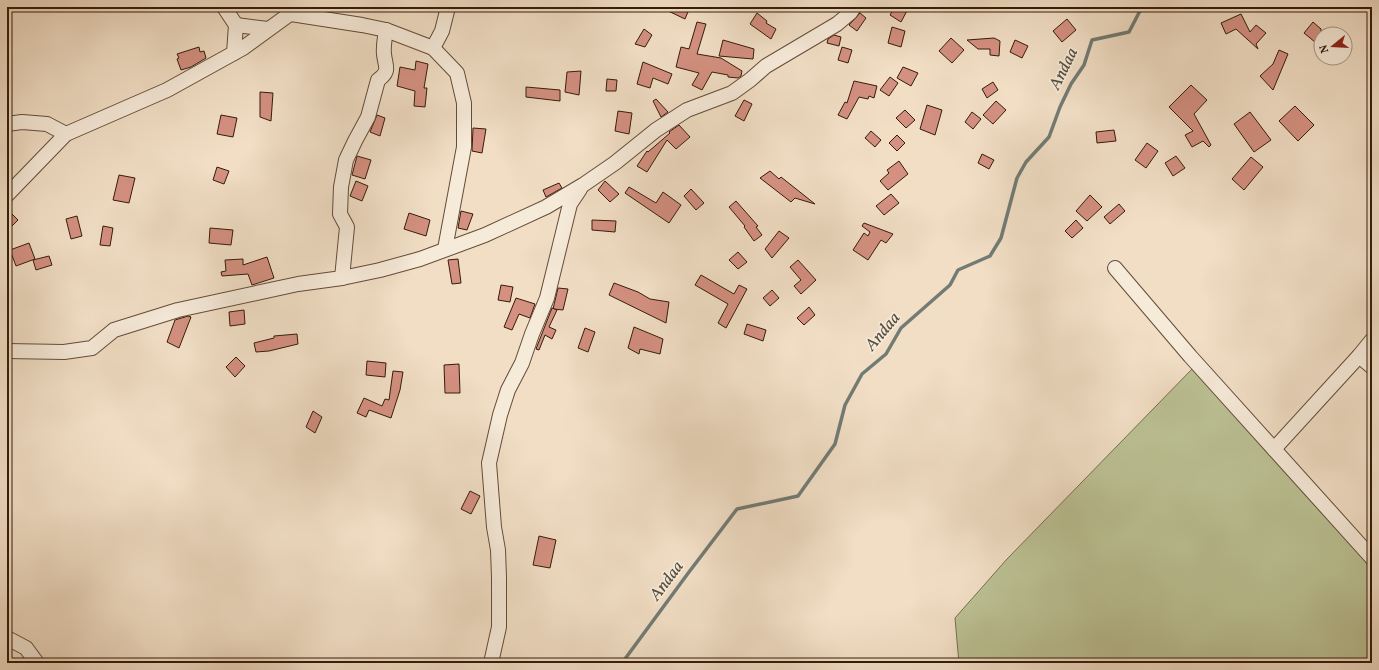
<svg xmlns="http://www.w3.org/2000/svg" width="1379" height="670" font-family="Vollkorn,serif">
<style>
.green{fill:#bbc194;stroke:#786e4f}
.lines{fill:none;stroke-linecap:round;stroke-linejoin:round}
.stream{stroke:#727b74;stroke-width:3.5}
.building{fill:#d49081;stroke:#341c0a}
.minor-casing{stroke:#634c39;stroke-width:16}
.minor{stroke:#f6ead9;stroke-width:14}
.labels{text-anchor:middle;dominant-baseline:central;stroke-width:3.5;stroke-linejoin:round;paint-order:stroke}
.water-label{font-size:17px;font-style:italic;fill:#534c3f;stroke:#f6ead9}
</style>
<rect width="100%" height="100%" fill="#f1dec5"/>
<filter id="stains"><feTurbulence type="fractalNoise" baseFrequency=".005" numOctaves="4"/><feColorMatrix values="0 0 0 0 .2 0 0 0 0 .09 0 0 0 0 .02 0 0 0 .5 -.17"/></filter>
<radialGradient id="worn" r=".72"><stop offset=".6" stop-color="#630" stop-opacity="0"/><stop offset="1" stop-color="#630" stop-opacity=".3"/></radialGradient>
<polygon class="green" points="1194,367 1372,569 1372,663 959,663 955,618 1007,559"/>
<g class="lines">
<polyline class="stream" points="622,663 689,572 737,509 798,496 835,444 845,405 862,374 886,354 901,328 950,285 958,270 990,256 1001,238 1017,178 1026,162 1049,137 1060,107 1071,84 1084,65 1092,40 1129,32 1142,7"/>
</g>
<g class="building">
<polygon points="660,7 690,7 685,19"/>
<polygon points="895,7 909,7 901,22 890,15"/>
<polygon points="757,13 767,21 766,23 776,29 771,39 750,24"/>
<polygon points="860,13 866,18 857,31 849,25"/>
<polygon points="1241,14 1250,32 1256,25 1266,33 1256,44 1258,49 1236,29 1226,34 1221,23"/>
<polygon points="1067,19 1076,30 1062,42 1053,31"/>
<polygon points="697,22 706,24 697,54 721,58 742,71 741,76 738,78 728,77 728,75 712,72 702,90 692,85 699,73 676,67 681,47 689,49"/>
<polygon points="1313,22 1321,29 1321,47 1304,33"/>
<polygon points="892,27 905,31 901,47 888,43"/>
<polygon points="644,29 652,35 645,47 635,44"/>
<polygon points="834,35 841,37 839,46 827,43 828,39"/>
<polygon points="951,38 964,50 952,63 939,51"/>
<polygon points="994,38 1000,41 999,56 990,55 990,49 978,49 967,40"/>
<polygon points="723,40 754,49 753,59 719,56"/>
<polygon points="1015,40 1028,46 1022,58 1010,52"/>
<polygon points="199,47 200,52 204,51 206,58 191,67 181,70 177,59 179,58 177,54"/>
<polygon points="842,47 852,50 848,63 838,60"/>
<polygon points="1279,50 1288,54 1273,90 1260,76 1273,64"/>
<polygon points="416,61 428,64 424,88 427,88 425,107 414,106 415,91 397,86 400,67 415,70"/>
<polygon points="643,62 672,74 668,84 653,78 650,88 637,84"/>
<polygon points="903,67 918,73 911,86 897,78"/>
<polygon points="581,71 579,95 565,92 567,72"/>
<polygon points="890,77 898,83 889,96 880,90"/>
<polygon points="607,79 617,80 616,91 606,91"/>
<polygon points="854,81 877,86 874,98 869,96 868,99 859,97 847,119 838,115 845,102 847,103"/>
<polygon points="993,82 998,90 987,98 982,89"/>
<polygon points="1191,85 1207,100 1194,114 1211,145 1209,147 1203,141 1192,147 1185,135 1193,131 1169,107"/>
<polygon points="526,87 560,90 560,101 526,97"/>
<polygon points="260,92 273,93 271,121 260,117"/>
<polygon points="656,99 668,112 661,117 653,101"/>
<polygon points="744,100 752,104 744,121 735,116"/>
<polygon points="996,101 1006,110 993,124 983,115"/>
<polygon points="927,105 942,110 935,135 920,129"/>
<polygon points="1295,106 1314,125 1298,141 1279,121"/>
<polygon points="905,110 915,120 906,128 896,118"/>
<polygon points="618,111 632,113 629,134 615,131"/>
<polygon points="972,112 981,119 973,129 965,122"/>
<polygon points="1250,112 1271,140 1254,152 1234,124"/>
<polygon points="221,115 237,118 233,137 217,134"/>
<polygon points="377,115 385,118 380,136 370,132"/>
<polygon points="679,125 690,137 676,149 667,140 647,172 637,166 647,151 648,152 670,133 669,132"/>
<polygon points="473,128 486,129 482,153 472,151"/>
<polygon points="1114,130 1116,141 1097,143 1096,132"/>
<polygon points="871,131 881,140 875,147 865,138"/>
<polygon points="897,135 905,143 897,151 889,143"/>
<polygon points="1147,143 1158,151 1146,168 1135,160"/>
<polygon points="982,154 994,160 989,169 978,163"/>
<polygon points="357,156 371,160 365,179 352,175"/>
<polygon points="1176,156 1185,168 1173,176 1165,163"/>
<polygon points="1251,157 1263,167 1244,190 1232,179"/>
<polygon points="899,161 908,174 888,190 880,181 889,173 887,170"/>
<polygon points="217,167 229,171 224,184 213,180"/>
<polygon points="770,171 779,179 781,177 815,204 795,198 791,202 760,178"/>
<polygon points="119,175 135,178 129,203 113,200"/>
<polygon points="356,181 368,186 362,201 350,196"/>
<polygon points="605,181 619,194 610,202 598,190"/>
<polygon points="559,183 562,188 546,197 543,190"/>
<polygon points="629,187 656,203 663,192 681,205 669,223 625,193"/>
<polygon points="691,189 704,203 696,210 684,196"/>
<polygon points="891,194 899,203 884,215 876,206"/>
<polygon points="1090,195 1102,207 1087,221 1076,211"/>
<polygon points="736,201 758,226 756,227 762,235 754,241 744,227 745,226 729,207"/>
<polygon points="1119,204 1125,211 1110,224 1104,217"/>
<polygon points="7,209 18,220 7,231"/>
<polygon points="461,211 473,214 467,230 458,228"/>
<polygon points="409,213 430,220 426,236 404,229"/>
<polygon points="77,216 82,236 71,239 66,219"/>
<polygon points="592,220 616,221 615,232 592,230"/>
<polygon points="1076,220 1083,228 1072,238 1065,231"/>
<polygon points="864,223 893,234 886,243 881,240 868,260 853,250 864,233 868,236 870,232 862,226"/>
<polygon points="103,226 113,228 110,246 100,245"/>
<polygon points="210,228 233,230 231,245 209,243"/>
<polygon points="779,231 789,238 772,258 765,249"/>
<polygon points="29,243 35,259 16,266 10,250"/>
<polygon points="738,252 747,262 738,269 729,260"/>
<polygon points="49,256 52,265 36,270 33,260"/>
<polygon points="267,257 274,278 252,285 248,274 222,276 221,272 226,271 225,260 243,259 243,265"/>
<polygon points="458,259 461,283 452,284 448,260"/>
<polygon points="798,260 816,280 801,294 794,286 801,280 790,267"/>
<polygon points="701,275 734,294 739,285 747,289 726,328 718,323 728,304 695,285"/>
<polygon points="614,283 638,292 650,299 669,302 666,323 609,295"/>
<polygon points="501,285 513,287 510,302 498,300"/>
<polygon points="558,288 568,289 563,310 553,309"/>
<polygon points="772,290 779,298 770,306 763,298"/>
<polygon points="516,298 535,304 530,318 519,314 512,330 504,327"/>
<polygon points="809,307 815,315 804,325 797,318"/>
<polygon points="552,308 557,310 549,327 556,330 552,339 545,335 539,350 536,349"/>
<polygon points="244,310 245,324 230,326 229,312"/>
<polygon points="188,316 191,317 179,348 167,342 175,320"/>
<polygon points="747,324 766,330 763,341 744,334"/>
<polygon points="634,327 663,339 660,354 640,349 639,354 628,348"/>
<polygon points="585,328 595,332 588,352 578,348"/>
<polygon points="297,334 298,344 269,351 256,352 254,343 274,338 274,336"/>
<polygon points="236,357 245,366 235,377 226,367"/>
<polygon points="367,361 386,363 385,377 366,375"/>
<polygon points="459,364 460,393 445,393 444,365"/>
<polygon points="393,371 403,372 400,390 391,418 369,410 366,417 357,413 364,398 382,406 385,399 389,400"/>
<polygon points="313,411 322,417 315,433 306,427"/>
<polygon points="470,491 480,496 471,514 461,509"/>
<polygon points="539,536 556,540 550,568 533,565"/>
</g>
<g class="lines">
<defs>
<g id="minor">
<polyline points="224,7 236,25 234,53"/>
<polyline points="291,14 362,25 386,30 433,48 457,73 464,103 464,147 445,249"/>
<polyline points="236,25 268,29"/>
<polyline points="433,48 442,31 448,7"/>
<polyline points="7,124 22,122 47,124 66,134"/>
<polyline points="7,195 66,134 167,90 243,48 298,8"/>
<polyline points="1115,268 1190,356 1372,558"/>
<path d="M342,278L347,227L340,214L341,187L346,160L355,141L368,117L378,80C391,71 385,66 384,54C383,46 385,38 386,30"/>
<polyline points="7,351 64,352 92,348 114,330 178,310 298,284 342,278 380,270 420,259 485,235 546,207 583,185 615,163 656,130 687,110 732,93 750,80 766,66 837,24 850,13 854,7"/>
<polyline points="1359,356 1372,367"/>
<polyline points="1274,449 1359,356 1372,340"/>
<polyline points="7,638 26,648 37,663"/>
<polyline points="491,663 499,627 499,577 498,550 494,527 489,463 500,415 508,390 522,363 532,334 547,298 570,204 580,189"/>
</g>
</defs>
<use href="#minor" class="minor-casing"/>
<use href="#minor" class="minor"/>
</g>
<g class="labels">
<g class="water-label">
<text transform="translate(1064 69) rotate(-64)">Andaa</text>
<text transform="translate(883 332) rotate(-50)">Andaa</text>
<text transform="translate(667 581) rotate(-53)">Andaa</text>
</g>
</g>
<rect width="1379" height="670" fill="none" stroke="#f1dec5" stroke-width="24"/>
<rect x="8" y="8" width="1363" height="654" fill="none" stroke="#341c0a" stroke-width="2"/>
<rect x="12" y="12" width="1355" height="646" fill="none" stroke="#341c0a"/>
<g transform="translate(1333 46) rotate(252)"><circle r="19" fill="#f6ead9" stroke="#a89886"/>
<path d="M0-3L7 15L0 10L-7 15Z" fill="#8f2418"/>
<text y="-6" font-size="11" font-weight="bold" text-anchor="middle" fill="#341c0a">N</text>
</g>
<rect width="100%" height="100%" filter="url(#stains)"/>
<rect width="100%" height="100%" fill="url(#worn)"/>
</svg>
